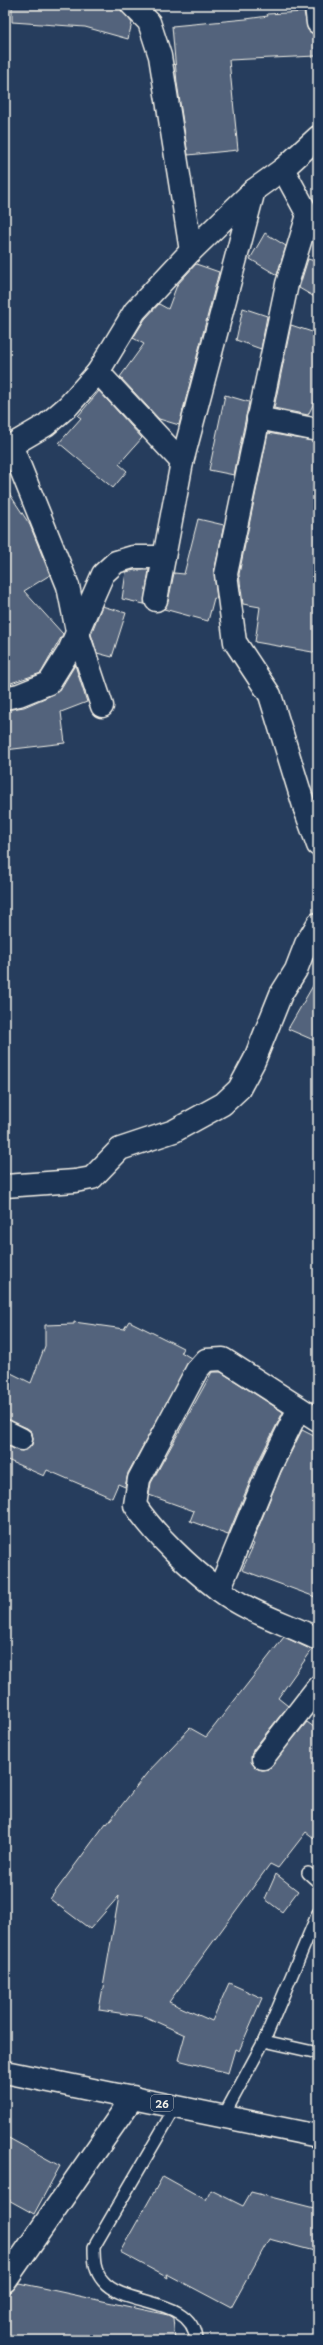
<svg xmlns="http://www.w3.org/2000/svg" width="323" height="2345" font-family="'Playpen Sans',sans-serif">
<style>
.building{fill:#52647b;stroke:#f4f1e8}
.lines{fill:none;stroke-linecap:round;stroke-linejoin:round}
.lane-casing{stroke:#f4f1e8;stroke-width:14}
.street-casing{stroke:#f4f1e8;stroke-width:25}
.highway-casing{stroke:#f4f1e8;stroke-width:25}
.lane{stroke:#1d3557;stroke-width:11}
.street{stroke:#1d3557;stroke-width:22}
.highway{stroke:#1d3557;stroke-width:22}
.labels{text-anchor:middle;dominant-baseline:central;stroke-width:3;stroke-linejoin:round;paint-order:stroke}
.shield{fill:#1d3557;stroke:#b4b9bc;stroke-width:1}
.shield-label{font-size:10px;font-weight:bold;fill:#f4f1e8}
</style>
<rect width="100%" height="100%" fill="#263d5d"/>
<filter id="ink" filterUnits="userSpaceOnUse"><feTurbulence type="fractalNoise" baseFrequency=".025" numOctaves="2"/><feDisplacementMap in="SourceGraphic" scale="8" xChannelSelector="R" yChannelSelector="G"/><feConvolveMatrix kernelMatrix="1 2 1 2 8 2 1 2 1" color-interpolation-filters="sRGB"/></filter>
<g filter="url(#ink)">
<g class="building">
<polygon points="12,5 111,5 120,7 132,23 128,39 85,27 12,22"/>
<polygon points="304,12 308,30 315,35 316,56 229,60 238,150 188,155 177,83 172,26 246,19 268,16 267,14"/>
<polygon points="265,233 286,246 277,275 250,259"/>
<polygon points="308,259 318,262 318,299 299,288"/>
<polygon points="196,264 219,272 179,425 159,419 120,377 144,344 133,338 145,319 159,304 168,309 177,285"/>
<polygon points="243,308 267,316 261,349 236,340"/>
<polygon points="291,325 318,334 318,395 308,415 274,408"/>
<polygon points="99,391 142,438 119,464 127,471 113,488 59,443 81,418 78,416"/>
<polygon points="225,395 249,402 234,475 209,470"/>
<polygon points="268,433 318,442 318,653 255,642 260,607 243,604 239,574"/>
<polygon points="5,487 30,525 50,575 24,591 63,634 41,673 5,685"/>
<polygon points="198,519 224,525 214,572 217,599 214,598 208,621 164,609 168,602 174,573 184,574"/>
<polygon points="135,570 149,570 144,604 122,599 126,572"/>
<polygon points="102,606 126,613 112,657 97,653 91,634"/>
<polygon points="75,665 87,702 61,712 65,743 5,750 5,710 24,707 54,694 60,690"/>
<polygon points="318,977 318,1042 288,1029"/>
<polygon points="129,1321 183,1348 181,1352 191,1358 128,1473 125,1487 118,1484 112,1498 47,1470 44,1476 5,1459 5,1445 22,1451 32,1445 33,1439 32,1432 27,1428 5,1419 5,1370 31,1383 45,1346 45,1325 74,1324 74,1322 124,1329"/>
<polygon points="212,1372 221,1372 283,1412 258,1462 228,1535 190,1521 194,1511 149,1495 151,1483"/>
<polygon points="302,1430 318,1438 318,1598 242,1570 254,1544 252,1543 281,1472"/>
<polygon points="284,1637 312,1650 278,1698 288,1706 253,1750 251,1762 256,1768 262,1770 268,1769 307,1722 318,1730 318,1841 306,1832 278,1868 270,1864 169,2002 212,2021 229,1983 262,1998 239,2051 235,2049 228,2073 178,2060 185,2035 146,2017 99,2010 119,1896 90,1929 50,1899 106,1823 107,1824 147,1773 190,1728 206,1737"/>
<polygon points="276,1874 298,1891 282,1912 265,1899"/>
<polygon points="5,2136 60,2166 34,2214 5,2198"/>
<polygon points="163,2176 206,2200 211,2190 243,2206 251,2192 318,2209 318,2252 269,2239 231,2308 167,2274 168,2278 120,2252"/>
<polygon points="19,2283 168,2315 173,2318 175,2340 5,2340 5,2294 11,2292"/>
</g>
<g class="lines">
<defs>
<g id="lane">
<polyline points="308,1873 318,1882"/>
<polyline points="264,2041 318,1913"/>
<path d="M176,2106L94,2247C94,2259 94,2271 103,2281C124,2307 193,2296 196,2340"/>
<polyline points="223,2117 264,2041 318,2053"/>
</g>
<g id="street">
<polyline points="132,5 149,22 160,56 191,251"/>
<polyline points="316,5 318,23"/>
<polyline points="283,169 308,215 318,225"/>
<polyline points="308,215 287,284 226,574 235,642 270,695 305,809 318,816"/>
<polyline points="98,372 182,462"/>
<polyline points="258,418 318,430"/>
<polyline points="12,447 68,586 77,631 102,706"/>
<polyline points="5,449 46,425 68,406 98,372 135,311 191,251 254,190 283,169 318,137"/>
<polyline points="156,600 182,462 254,190"/>
<polyline points="5,698 19,695 49,683 69,651 103,574 116,562 133,557 164,557"/>
<polyline points="305,809 318,845"/>
<polyline points="5,1186 75,1181 92,1178 120,1149 174,1131 223,1104 239,1089 254,1061 281,994 296,970 306,944 318,924"/>
<path d="M318,1420L223,1359L206,1360L197,1370L139,1479L135,1505C155,1535 190,1568 219,1590C248,1612 285,1623 318,1639"/>
<polyline points="5,1431 21,1439"/>
<polyline points="219,1590 270,1467 299,1408"/>
<polyline points="263,1758 318,1687"/>
<polyline points="5,2281 133,2097"/>
</g>
<polyline id="highway" points="5,2072 318,2136"/>
</defs>
<use href="#lane" class="lane-casing"/>
<use href="#street" class="street-casing"/>
<use href="#highway" class="highway-casing"/>
<use href="#lane" class="lane"/>
<use href="#street" class="street"/>
<use href="#highway" class="highway"/>
</g>
</g>
<g class="labels">
<rect class="shield" x="151" y="2095" width="22" height="16" rx="3"/>
<g class="shield-label">
<text x="162" y="2103">26</text>
</g>
</g>
<rect width="323" height="2345" fill="none" stroke="#1d3557" stroke-width="20"/>
<rect x="10" y="10" width="303" height="2325" fill="none" stroke="#f4f1e8" stroke-width="1.5" filter="url(#ink)"/>
</svg>
